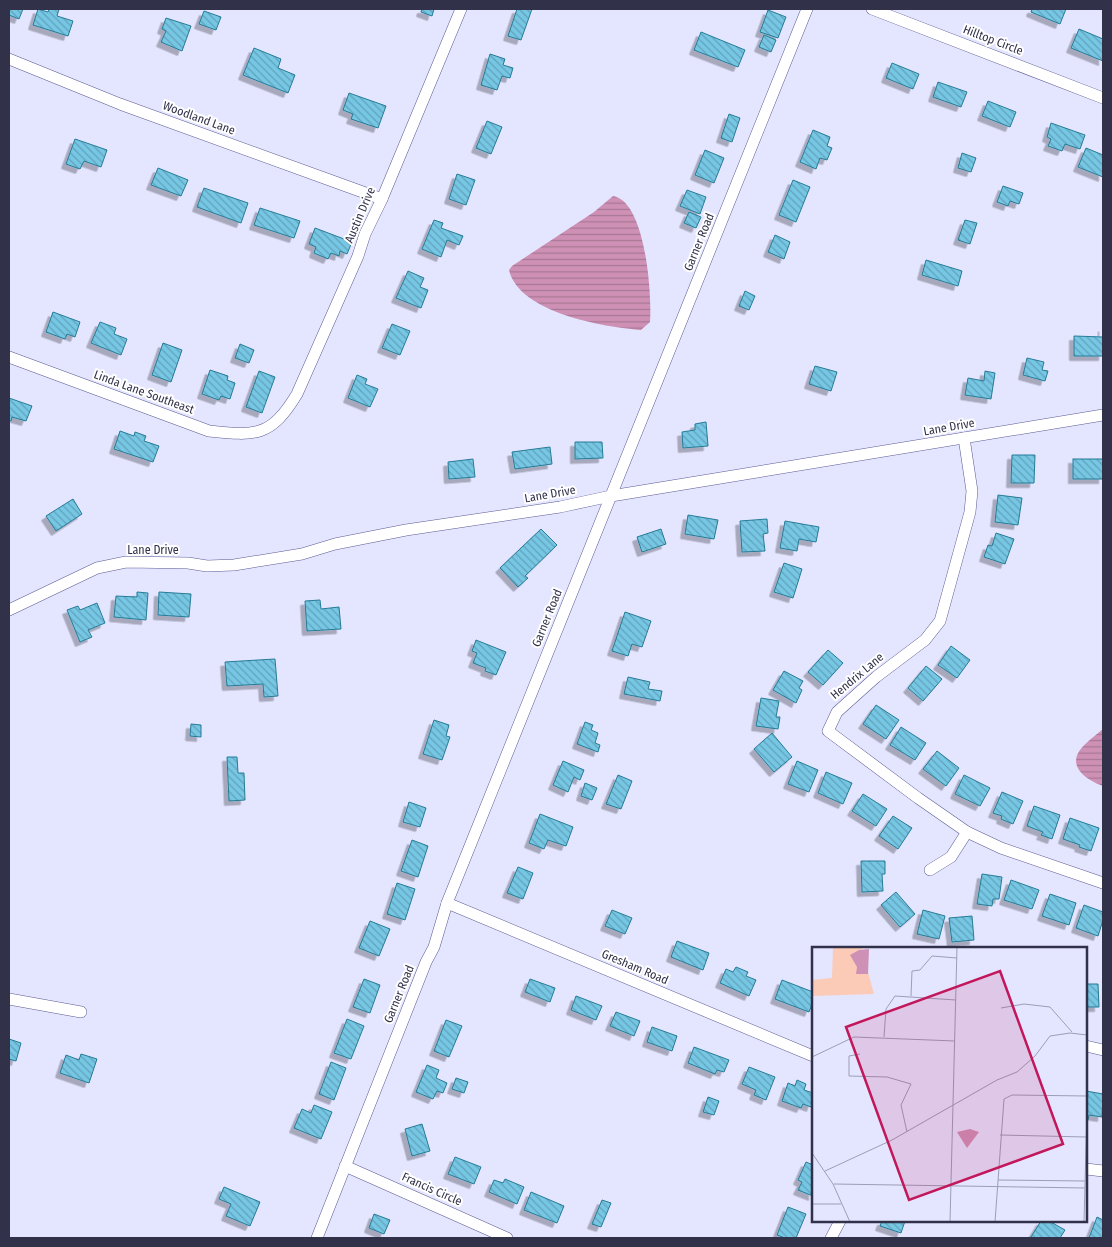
<svg xmlns="http://www.w3.org/2000/svg" width="1112" height="1247" font-family="'Fira Sans Condensed',sans-serif">
<style>
.water{fill:url(#water-rules)}
.building{fill:url(#building-back-hatch);stroke:#257b96;filter:url(#shadow)}
.lines{fill:none;stroke-linecap:round;stroke-linejoin:round}
.street-casing{stroke:#5c5b93;stroke-width:12}
.street{stroke:#fff;stroke-width:11}
.labels{text-anchor:middle;dominant-baseline:central;stroke-width:4;stroke-linejoin:round;paint-order:stroke}
.street-label{font-size:12px;fill:#31314a;stroke:#fff}
.inset-road{fill:none;stroke:#9c9db7;stroke-width:1}
.view{fill:#c2185b;fill-opacity:0.15;stroke:#c2185b;stroke-width:2.5}
.inset-edge{fill:none;stroke:#31314a;stroke-width:2.5}
</style>
<defs>
<pattern id="water-rules" width="6" height="5" patternUnits="userSpaceOnUse" patternTransform="scale(1.25)"><rect width="6" height="5" fill="#ce91b5"/><path d="M0 2.5h6" fill="none" stroke="#a87795"/></pattern>
<pattern id="building-back-hatch" width="6" height="6" patternUnits="userSpaceOnUse" patternTransform="scale(1.25)"><rect width="6" height="6" fill="#76c7e4"/><path d="M-1 5l2 2M0 0l6 6M5-1l2 2" fill="none" stroke="#61a2bb"/></pattern>
<filter id="shadow"><feDropShadow dx="-4.5" dy="4.5" stdDeviation="0" flood-color="#0004"/></filter>
</defs>
<rect width="100%" height="100%" fill="#e4e5ff"/>
<g class="water">
<path d="M613,196C646,201 652,296 650,322L641,330C604,327 519,313 509,270L512,266L594,212Z"/>
<path d="M1103,729V786C1089,781 1067,768 1080,750C1086,742 1096,735 1103,729Z"/>
</g>
<g class="building">
<polygon points="9,9 23,9 19,19 9,15"/>
<polygon points="38,9 48,12 49,9 59,9 57,16 73,21 68,36 33,25"/>
<polygon points="422,9 434,9 432,16 421,12"/>
<polygon points="517,9 532,9 521,40 508,36"/>
<polygon points="1032,9 1066,9 1060,24 1031,12"/>
<polygon points="768,10 786,17 778,38 760,32"/>
<polygon points="204,11 221,17 216,30 199,24"/>
<polygon points="166,18 191,26 182,51 161,42 166,31 162,29"/>
<polygon points="1079,29 1103,39 1103,61 1071,48"/>
<polygon points="701,32 745,50 738,67 694,50"/>
<polygon points="764,35 776,40 771,52 759,47"/>
<polygon points="254,48 281,59 278,68 295,75 288,93 243,75"/>
<polygon points="490,54 505,59 503,65 513,68 510,78 502,76 497,90 481,85"/>
<polygon points="892,63 919,74 913,89 886,78"/>
<polygon points="938,82 967,92 961,107 933,97"/>
<polygon points="349,93 386,106 378,128 351,119 353,114 343,110"/>
<polygon points="988,101 1016,112 1010,127 982,116"/>
<polygon points="729,114 740,118 732,142 721,138"/>
<polygon points="487,121 502,127 491,154 476,148"/>
<polygon points="1051,123 1085,135 1080,149 1065,144 1062,151 1048,146 1051,139 1047,137"/>
<polygon points="813,130 830,137 827,146 832,148 827,160 820,158 816,169 800,162"/>
<polygon points="75,139 107,150 101,167 84,161 80,169 66,164"/>
<polygon points="1086,148 1103,155 1103,177 1078,167"/>
<polygon points="705,150 724,158 714,183 695,175"/>
<polygon points="962,153 976,158 971,172 958,168"/>
<polygon points="158,168 188,180 181,196 151,185"/>
<polygon points="457,174 475,180 466,205 449,199"/>
<polygon points="793,180 810,187 796,222 779,215"/>
<polygon points="1003,186 1023,193 1019,204 1010,201 1008,206 997,202"/>
<polygon points="204,188 248,203 241,223 197,207"/>
<polygon points="687,190 706,197 700,214 680,206"/>
<polygon points="260,208 300,221 294,238 254,225"/>
<polygon points="689,212 701,217 696,228 684,223"/>
<polygon points="434,220 443,223 441,228 463,236 459,245 447,240 441,257 422,249"/>
<polygon points="965,220 977,223 970,244 958,240"/>
<polygon points="315,228 352,242 347,254 340,251 339,256 331,253 328,259 314,253 316,247 309,244"/>
<polygon points="775,235 790,242 784,259 768,252"/>
<polygon points="926,260 962,271 958,286 922,275"/>
<polygon points="408,271 424,278 420,287 428,290 421,308 396,298"/>
<polygon points="745,291 755,296 749,310 739,306"/>
<polygon points="53,312 80,322 75,337 67,334 65,339 46,332"/>
<polygon points="100,322 116,328 114,334 127,339 121,355 91,343"/>
<polygon points="392,324 410,331 400,355 382,348"/>
<polygon points="1103,327 1103,356 1074,356 1074,336 1103,337"/>
<polygon points="163,343 182,350 171,382 152,375"/>
<polygon points="240,344 254,350 249,363 235,358"/>
<polygon points="1027,358 1044,362 1042,370 1048,371 1045,381 1023,375"/>
<polygon points="815,366 837,372 831,391 809,384"/>
<polygon points="210,370 228,376 227,380 235,383 230,399 221,396 219,400 202,394"/>
<polygon points="259,371 275,377 262,413 246,407"/>
<polygon points="985,371 995,373 991,399 965,395 968,378 984,381"/>
<polygon points="357,375 367,379 365,384 378,389 370,407 348,398"/>
<polygon points="9,398 32,406 26,421 12,417 11,421 9,420"/>
<polygon points="706,422 708,446 683,448 682,432 695,430 695,424"/>
<polygon points="120,431 134,436 135,432 146,436 144,441 159,446 153,462 114,449"/>
<polygon points="575,442 602,442 603,458 575,459"/>
<polygon points="550,447 552,464 515,469 512,452"/>
<polygon points="1012,455 1035,455 1034,483 1011,483"/>
<polygon points="473,459 475,477 449,479 448,462"/>
<rect x="1073" y="459" width="30" height="20"/>
<polygon points="998,495 1022,498 1018,525 995,522"/>
<polygon points="73,499 82,514 56,531 46,516"/>
<polygon points="688,515 718,520 714,539 685,534"/>
<polygon points="767,519 768,533 763,534 765,551 742,552 740,521"/>
<polygon points="785,521 819,527 816,542 799,539 797,551 780,548"/>
<polygon points="541,529 557,545 525,576 528,578 518,587 500,568"/>
<polygon points="661,529 666,544 642,552 637,537"/>
<polygon points="996,533 1014,539 1005,564 984,557 988,545 992,546"/>
<polygon points="784,563 802,569 793,598 774,592"/>
<polygon points="137,592 148,593 146,620 114,617 116,596 137,597"/>
<polygon points="159,592 191,594 189,617 158,615"/>
<polygon points="320,600 321,609 339,607 341,629 307,631 305,601"/>
<polygon points="97,603 105,623 88,630 92,637 80,642 67,610 78,606 80,610"/>
<polygon points="625,612 651,621 642,647 632,644 628,656 612,651"/>
<polygon points="476,640 506,652 496,675 485,671 486,668 473,663 477,653 472,651"/>
<polygon points="951,646 970,660 957,678 938,665"/>
<polygon points="828,650 843,663 823,685 808,672"/>
<polygon points="275,659 278,696 264,697 263,684 227,686 225,662"/>
<polygon points="926,666 942,679 923,701 908,688"/>
<polygon points="784,671 803,681 799,688 802,690 796,703 773,690"/>
<polygon points="628,677 650,682 648,689 662,691 660,701 624,694"/>
<polygon points="761,698 779,701 776,717 780,717 778,729 756,726"/>
<polygon points="876,705 899,720 886,739 863,724"/>
<polygon points="434,720 449,725 446,736 450,737 442,760 423,754"/>
<polygon points="585,722 593,725 591,730 598,733 595,743 600,745 598,752 577,744"/>
<polygon points="191,724 201,725 201,737 190,736"/>
<polygon points="901,727 926,743 915,760 890,745"/>
<polygon points="772,733 792,757 774,772 754,749"/>
<polygon points="937,751 959,768 946,786 923,769"/>
<polygon points="227,757 237,757 238,773 244,773 245,800 229,801"/>
<polygon points="563,761 584,770 580,780 574,777 568,792 553,785"/>
<polygon points="797,761 818,770 809,792 788,784"/>
<polygon points="826,772 852,783 843,804 818,793"/>
<polygon points="618,775 632,781 621,809 606,804"/>
<polygon points="964,775 990,788 980,806 955,794"/>
<polygon points="585,783 597,788 592,800 581,796"/>
<polygon points="1002,792 1023,801 1013,824 1001,819 1002,816 993,813"/>
<polygon points="863,794 887,809 876,826 852,811"/>
<polygon points="409,802 426,808 420,827 403,822"/>
<polygon points="1034,806 1060,815 1052,839 1041,835 1043,832 1027,826"/>
<polygon points="540,814 573,827 566,846 548,840 544,849 529,843"/>
<polygon points="893,816 912,828 898,849 879,836"/>
<polygon points="1070,818 1099,828 1091,851 1079,847 1080,845 1063,839"/>
<polygon points="412,840 428,846 418,877 401,871"/>
<polygon points="861,861 885,861 885,874 882,874 883,891 862,892"/>
<polygon points="518,867 533,873 523,899 507,893"/>
<polygon points="982,874 1002,877 999,899 993,899 992,906 977,904"/>
<polygon points="1011,880 1039,890 1032,909 1004,900"/>
<polygon points="397,883 415,889 405,920 387,914"/>
<polygon points="896,892 915,914 900,927 881,905"/>
<polygon points="1050,894 1076,903 1069,925 1042,916"/>
<polygon points="1084,905 1103,912 1103,920 1098,936 1076,928"/>
<polygon points="612,910 632,918 625,934 605,926"/>
<polygon points="923,910 945,916 939,939 917,934"/>
<polygon points="972,916 974,940 952,942 949,918"/>
<polygon points="370,921 390,929 379,956 359,948"/>
<polygon points="677,941 709,953 703,970 671,957"/>
<polygon points="736,967 748,972 746,976 756,980 749,996 720,983 726,969 733,972"/>
<polygon points="364,979 380,985 370,1013 353,1007"/>
<polygon points="530,979 555,988 550,1002 525,992"/>
<polygon points="782,980 813,992 813,1002 809,1012 775,999"/>
<polygon points="1086,984 1098,984 1099,1007 1086,1007"/>
<polygon points="576,996 602,1006 596,1020 571,1010"/>
<polygon points="616,1012 640,1021 634,1036 610,1026"/>
<polygon points="347,1019 364,1026 351,1059 334,1053"/>
<polygon points="446,1020 462,1026 449,1057 434,1051"/>
<polygon points="652,1027 677,1036 672,1051 647,1042"/>
<polygon points="9,1039 21,1043 16,1061 9,1059"/>
<polygon points="694,1047 729,1060 724,1072 717,1070 715,1074 688,1063"/>
<polygon points="81,1054 97,1059 89,1083 60,1073 66,1055 79,1060"/>
<polygon points="331,1062 346,1068 334,1100 319,1094"/>
<polygon points="427,1065 439,1070 436,1078 447,1083 443,1093 437,1091 433,1099 416,1092"/>
<polygon points="749,1067 775,1077 766,1100 754,1095 756,1090 742,1084"/>
<polygon points="456,1078 468,1082 464,1093 452,1089"/>
<polygon points="797,1080 806,1084 804,1090 813,1093 813,1101 811,1107 803,1104 801,1108 782,1101 788,1083 795,1086"/>
<polygon points="1086,1091 1103,1094 1102,1117 1089,1115 1088,1120 1086,1119"/>
<polygon points="708,1097 719,1101 714,1115 703,1112"/>
<polygon points="314,1105 332,1112 321,1139 294,1128 302,1109 311,1113"/>
<polygon points="422,1124 430,1151 412,1156 405,1129"/>
<polygon points="455,1157 481,1167 474,1184 448,1174"/>
<polygon points="806,1162 813,1165 813,1196 798,1190 802,1182 798,1180"/>
<polygon points="505,1179 524,1187 517,1204 489,1192 494,1180 503,1183"/>
<polygon points="224,1187 260,1202 250,1226 226,1216 231,1204 219,1199"/>
<polygon points="531,1192 564,1206 557,1223 524,1210"/>
<polygon points="602,1200 611,1203 601,1227 592,1224"/>
<polygon points="788,1207 806,1214 796,1238 785,1238 777,1235"/>
<polygon points="374,1214 390,1220 384,1234 369,1228"/>
<polygon points="1097,1217 1103,1220 1103,1238 1089,1238"/>
<polygon points="882,1221 905,1221 901,1233 880,1226"/>
<polygon points="1041,1221 1049,1221 1065,1230 1060,1238 1034,1238 1031,1237"/>
</g>
<g class="lines">
<defs>
<g id="street">
<polyline points="872,9 1103,98"/>
<polyline points="9,59 120,104 382,199"/>
<path d="M9,357L209,431C256,436 271,437 297,394L358,256L365,234L382,199L461,9"/>
<polyline points="964,438 972,491 970,512 940,621 925,640 876,677 837,712 828,731 918,798 967,832 1001,848 1103,883"/>
<polyline points="9,610 97,568 126,562 188,563 207,566 234,565 302,554 335,544 406,530 560,507 611,496 1103,415"/>
<polyline points="930,870 951,857 967,832"/>
<polyline points="447,903 813,1056"/>
<polyline points="9,999 81,1012"/>
<polyline points="1086,1046 1103,1050"/>
<polyline points="345,1166 507,1238"/>
<polyline points="1086,1169 1103,1171"/>
<polyline points="317,1238 426,962 434,947 447,903 807,9"/>
<polyline points="831,1238 840,1221"/>
</g>
</defs>
<use href="#street" class="street-casing"/>
<use href="#street" class="street"/>
</g>
<g class="labels">
<g class="street-label">
<text transform="translate(993 40) rotate(21)">Hilltop Circle</text>
<text transform="translate(199 118) rotate(20)">Woodland Lane</text>
<text transform="translate(360 215) rotate(-67)">Austin Drive</text>
<text transform="translate(699 242) rotate(-68)">Garner Road</text>
<text transform="translate(144 392) rotate(20)">Linda Lane Southeast</text>
<text transform="translate(949 427) rotate(-10)">Lane Drive</text>
<text transform="translate(550 494) rotate(-10)">Lane Drive</text>
<text x="153" y="550">Lane Drive</text>
<text transform="translate(547 618) rotate(-68)">Garner Road</text>
<text transform="translate(857 676) rotate(-40)">Hendrix Lane</text>
<text transform="translate(635 967) rotate(23)">Gresham Road</text>
<text transform="translate(399 994) rotate(-68)">Garner Road</text>
<text transform="translate(432 1189) rotate(24)">Francis Circle</text>
</g>
</g>
<g transform="translate(812 947)">
<rect width="275" height="275" fill="#e4e5ff"/>
<path d="M21,0H49L62,47L0,49V33L20,31Z" fill="#fbcbb7"/>
<path d="M57,2L56,27H44L45,20L38,8L47,3ZM158,182L167,185L155,201L145,185Z" fill="#ce91b5"/>
<path class="inset-road" d="M99,49L100,24L108,23L120,9L145,11M189,61L212,57L238,60L260,85M72,90L74,62L83,49L144,53M48,107L37,109V129L75,130L99,137L89,158L95,185M0,110L42,90L143,94M188,188L274,190M0,206L21,237L38,275M13,224L80,193L185,133L205,125L223,109L238,89L258,86L275,88M186,233L273,234M22,237L273,241M0,257H29M138,275L145,0M183,275L192,152L200,148L275,149M272,275L275,162"/>
<path class="view" d="M188,24L251,197L97,253L34,80Z"/>
<rect width="275" height="275" class="inset-edge"/>
</g>
<rect width="1112" height="1247" fill="none" stroke="#31314a" stroke-width="20"/>
</svg>
